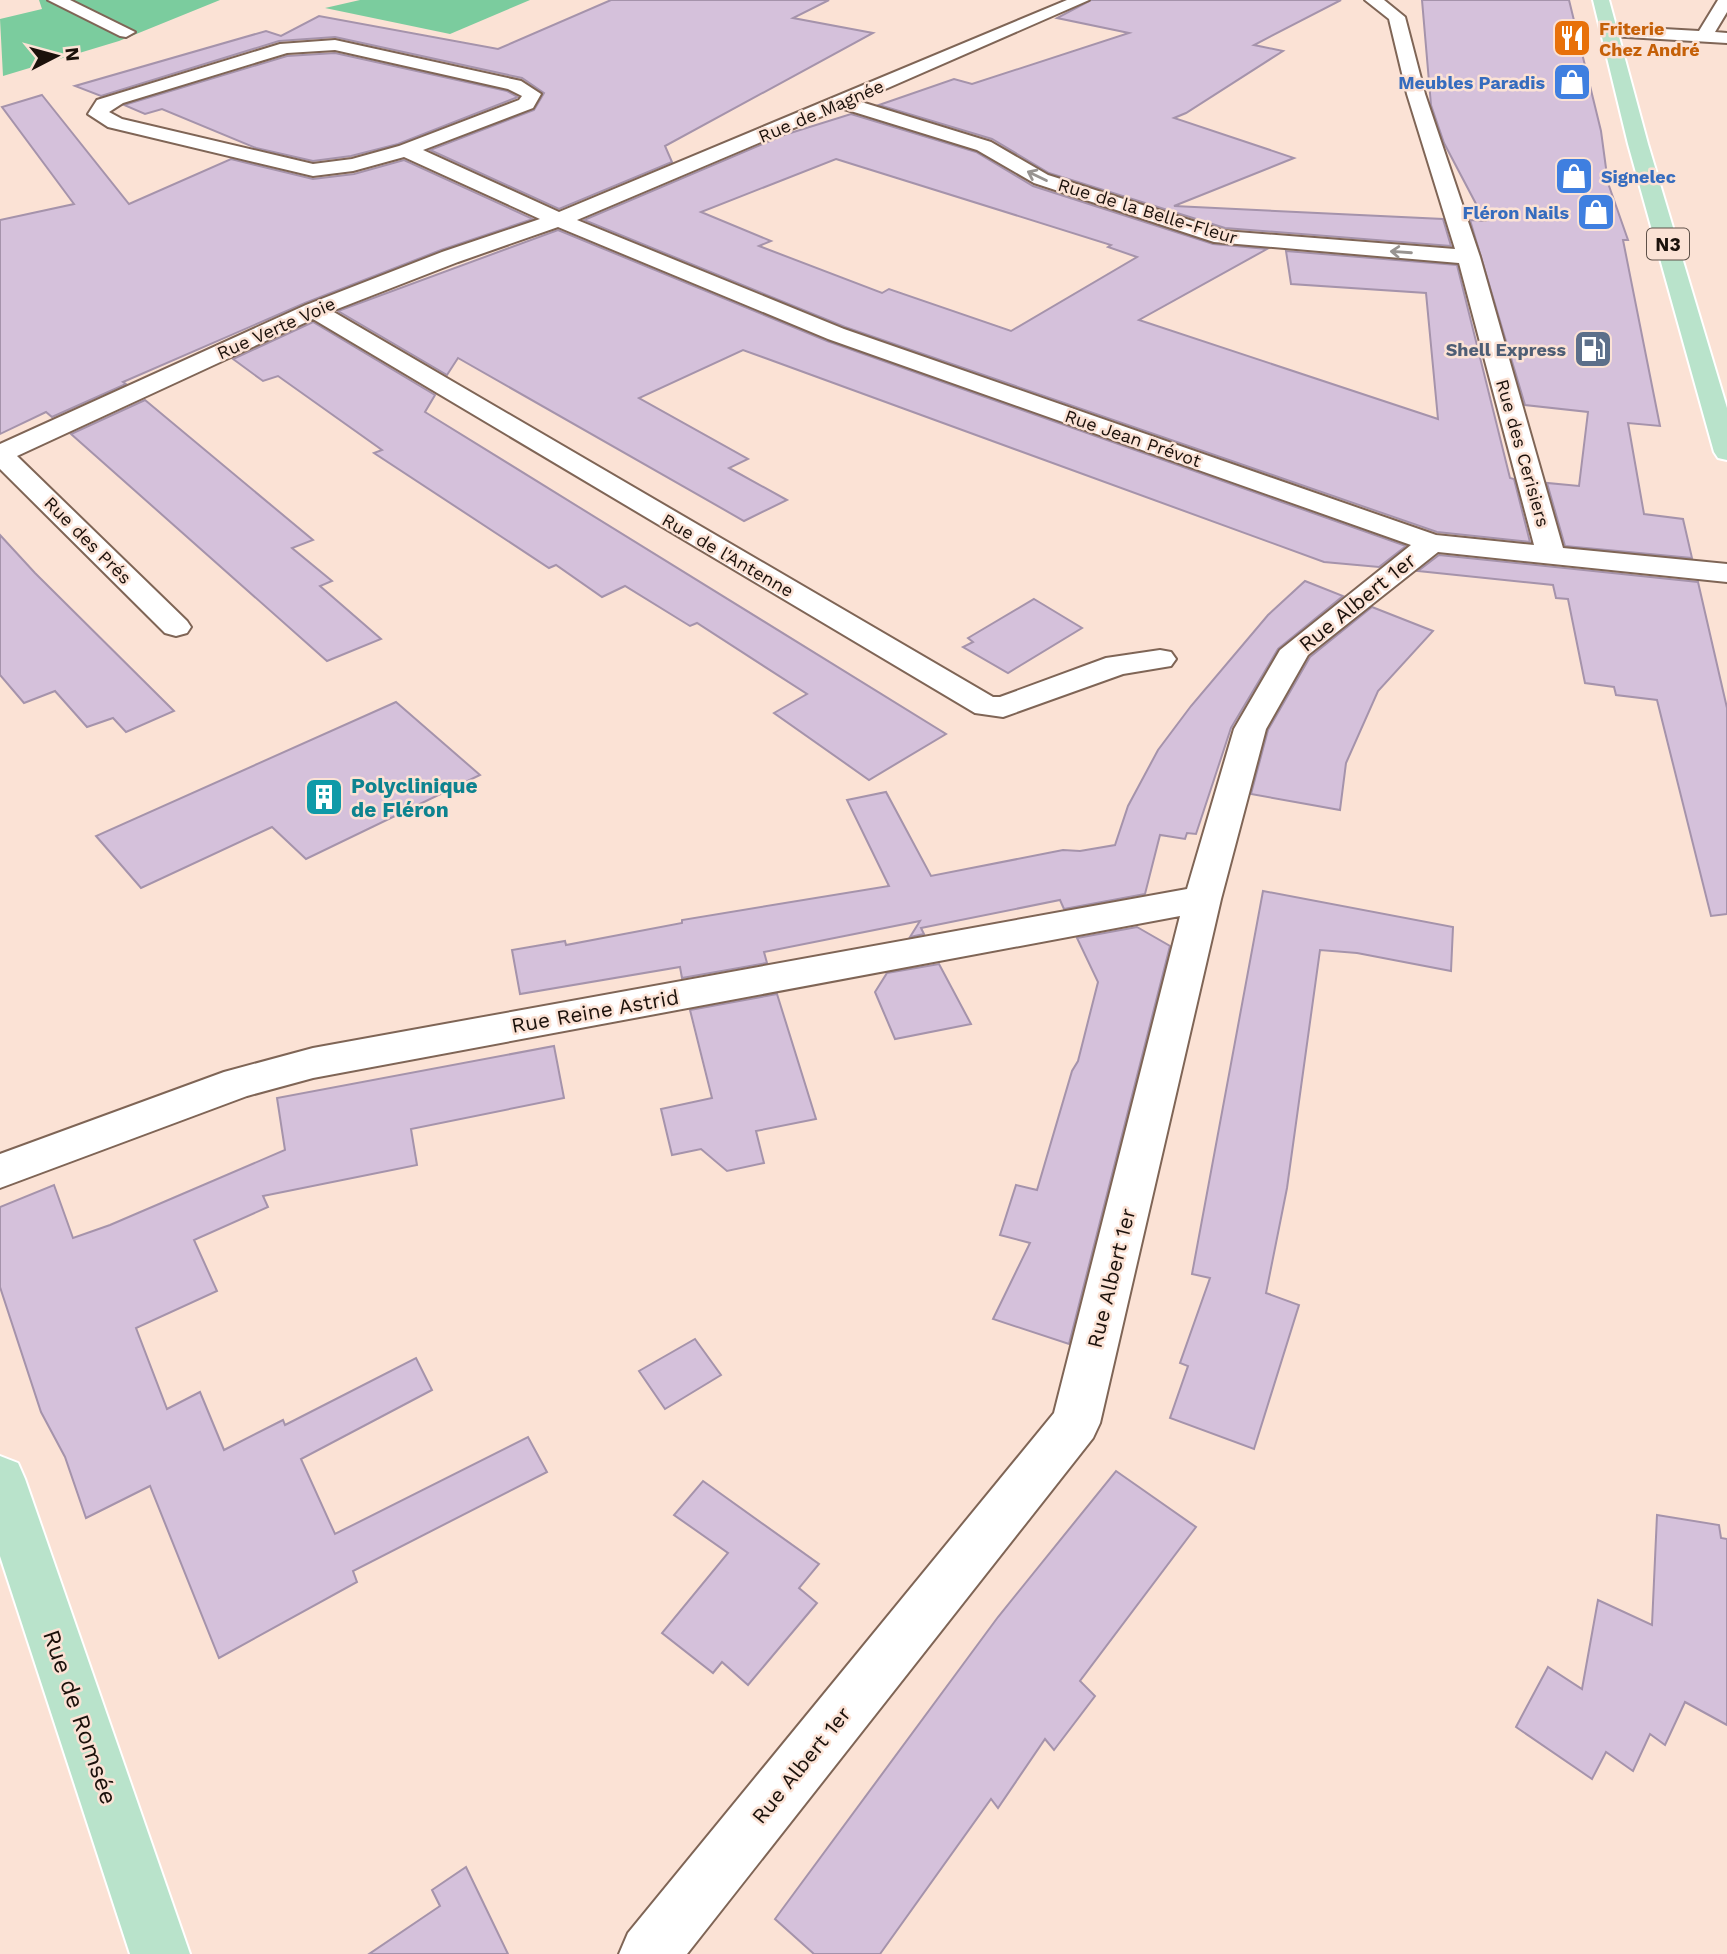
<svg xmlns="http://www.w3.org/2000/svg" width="1727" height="1954" font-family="'Work Sans',sans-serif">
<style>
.green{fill:#7bcc9e}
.building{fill:#d5c1db;stroke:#a593ab;stroke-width:2;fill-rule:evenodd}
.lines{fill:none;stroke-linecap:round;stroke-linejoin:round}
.minor-casing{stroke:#7f6556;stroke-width:4}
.major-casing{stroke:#fff;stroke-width:4}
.minor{fill:#fff;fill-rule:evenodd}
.major{fill:#b9e3cb;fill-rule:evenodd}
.oneway{stroke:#989491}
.labels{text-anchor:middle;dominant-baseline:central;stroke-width:5;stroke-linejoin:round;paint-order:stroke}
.far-food-label{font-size:18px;font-weight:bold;fill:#c56008;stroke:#fbe2d5;text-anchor:start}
.far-shop-label{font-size:18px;font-weight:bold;fill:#366cbe;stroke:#fbe2d5;text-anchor:end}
.far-street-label{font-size:18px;fill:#1b110b;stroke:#fbe2d5}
.far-service-label{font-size:18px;font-weight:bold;fill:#4e5e75;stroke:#fbe2d5;text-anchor:end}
.shield{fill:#fbe2d5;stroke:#5e5048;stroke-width:2}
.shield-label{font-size:19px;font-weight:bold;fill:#1b110b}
.street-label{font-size:21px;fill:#1b110b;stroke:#fbe2d5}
.culture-label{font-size:21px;font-weight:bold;fill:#0d838f;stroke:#fbe2d5;text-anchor:start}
.near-street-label{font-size:24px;fill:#1b110b;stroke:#fbe2d5}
</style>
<rect width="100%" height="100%" fill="#fbe2d5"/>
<g class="green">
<polygon points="39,0 220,0 119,41 3,76 0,19 42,9"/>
<polygon points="360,0 530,0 450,34 325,8"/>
</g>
<g class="building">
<polygon points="611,0 829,0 793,18 873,33 665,146 672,162 559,209 430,150 534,110 544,93 522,78 335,37 279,41 101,96 75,86 266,31 281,36 319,16 498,49"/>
<polygon points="1091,0 1341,0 1254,45 1283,51 1186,113 1174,118 1294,158 1174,206 1443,219 1451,246 1225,228 1049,173 992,139 879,105 954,79 972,84 1129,33 1057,18"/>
<polygon points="1422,0 1569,0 1601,131 1608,183 1628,240 1623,240 1660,426 1628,423 1644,514 1683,519 1692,558 1565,546 1547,483 1579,486 1588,412 1525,405 1470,220 1485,221 1444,143 1431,105"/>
<polygon points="335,53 507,91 518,97 398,144 351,156 313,161 256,148 162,109 145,114 124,105 287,56"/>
<polygon points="42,95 129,204 231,159 313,179 354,174 404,160 533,219 441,250 305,303 123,382 126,384 52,417 46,412 0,434 0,220 74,204 2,107"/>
<path d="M851,114L976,152L1033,186L1213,244L1267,249L1139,320L1438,419L1426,293L1291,284L1286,251L1457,265L1510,478L1514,479L1530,542L1437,532L845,327L584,220L784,135ZM836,159L1111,245L1108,247L1137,257L1011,331L889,289L882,293L759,246L771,241L701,212Z"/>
<polygon points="558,230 827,341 1406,546 1379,567 1324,562 743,350 639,398 748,459 729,468 787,500 744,521 458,358 447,375 338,311"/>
<polygon points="313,322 435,395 425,412 946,734 869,780 774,713 807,694 697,623 690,626 625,586 602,597 556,565 549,568 374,453 382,450 278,376 263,381 233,359"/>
<polygon points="145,400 313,540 292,548 332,581 320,586 381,639 327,661 71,434"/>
<polygon points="0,535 35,573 174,711 126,732 113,718 87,727 55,691 24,703 0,675"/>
<polygon points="1439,555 1698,582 1727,708 1727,914 1711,916 1657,700 1616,695 1614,687 1585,683 1568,599 1556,598 1553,585 1418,571"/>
<polygon points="1305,581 1343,596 1278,649 1231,728 1196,834 1187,833 1185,839 1160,835 1145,894 1064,909 1060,900 921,928 924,934 910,937 920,921 764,952 767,963 682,978 680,967 520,994 512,950 565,941 566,945 682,923 682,920 889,886 847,800 886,792 931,876 1063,850 1080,851 1115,845 1128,806 1158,750 1191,706 1268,615"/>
<polygon points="1034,599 1082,628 1008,673 963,647 973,642 968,638"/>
<polygon points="1372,607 1433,631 1378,691 1346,763 1340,810 1251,794 1268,730 1310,657"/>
<polygon points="396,702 480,775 306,859 272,827 141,888 96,836"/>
<polygon points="1263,891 1453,927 1451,971 1357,953 1320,950 1287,1188 1266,1293 1299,1305 1254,1449 1170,1418 1188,1366 1180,1363 1210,1278 1192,1274"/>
<polygon points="1137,927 1170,946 1069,1344 993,1319 1030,1243 1000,1235 1016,1185 1037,1190 1072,1071 1078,1061 1098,982 1077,938"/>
<polygon points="939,964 971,1024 895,1039 875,992 887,973"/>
<polygon points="777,994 816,1119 756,1131 764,1163 727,1171 701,1149 672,1155 661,1109 712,1098 690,1010"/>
<polygon points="554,1046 564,1098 411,1129 417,1165 263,1196 268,1207 194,1240 217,1291 136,1328 167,1409 200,1392 224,1450 283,1420 285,1425 416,1358 432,1390 301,1459 335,1534 528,1437 547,1472 353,1571 357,1582 219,1658 150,1486 86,1518 65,1457 41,1412 0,1287 0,1207 54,1185 73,1238 110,1225 285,1150 277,1098"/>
<polygon points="695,1339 721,1375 665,1409 639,1371"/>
<polygon points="1116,1471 1196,1527 1080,1681 1095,1696 1054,1750 1045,1739 998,1808 991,1799 880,1954 814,1954 775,1919 998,1617"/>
<polygon points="703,1481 819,1564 799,1588 817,1603 748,1685 722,1662 713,1673 662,1633 728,1553 674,1515"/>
<polygon points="1657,1515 1719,1525 1721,1538 1727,1539 1727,1725 1685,1702 1665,1745 1650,1734 1633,1771 1606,1752 1592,1779 1516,1727 1548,1667 1582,1689 1598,1600 1652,1625"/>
<polygon points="466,1867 508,1954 369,1954 440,1906 432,1890"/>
</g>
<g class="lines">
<defs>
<g id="minor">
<polygon points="48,0 70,0 135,32 126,37 120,36"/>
<path d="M1067,0H1089L858,101L991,142L1048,175L1224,231L1455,249L1407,94L1389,19L1365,0H1384L1405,17L1425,94L1480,257L1563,548L1727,564V582L1438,552L1308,655L1266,729L1221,899L1100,1423L1093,1438L687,1954H619L628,1933L1054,1413L1180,916L313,1078L247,1096L0,1188V1154L224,1072L313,1048L1187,889L1234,729L1280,650L1411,545L828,339L558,227L458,262L332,311L993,697H1000L1106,658L1160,650L1171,652L1176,659L1171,666L1123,674L1003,717L975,713L313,319L17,456L187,621L191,627L187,633L176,636L165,633L0,469V444L306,305L442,252L540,219L404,157L353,171L313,176L108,127L88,114L97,100L280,44L335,40L521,81L541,94L533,108L423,150L559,212ZM335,50L508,89L522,96L519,100L399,146L352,159L313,164L122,119L109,112L123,103L287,53ZM841,108L977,150L1034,183L1214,242L1459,263L1534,545L1436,535L844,329L577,220Z"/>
<polygon points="1718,0 1727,0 1727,12 1715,32 1727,33 1727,43 1610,36 1601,31 1610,26 1699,31"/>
</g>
<g id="major">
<polygon points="1593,0 1609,0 1648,144 1727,408 1727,460 1718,458 1714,452 1628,144"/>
<polygon points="0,1456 18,1463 25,1479 190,1954 130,1954 0,1556"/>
</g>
</defs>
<use href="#minor" class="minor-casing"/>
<use href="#major" class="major-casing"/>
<use href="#minor" class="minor"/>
<use href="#major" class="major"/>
</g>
<defs><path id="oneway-shaft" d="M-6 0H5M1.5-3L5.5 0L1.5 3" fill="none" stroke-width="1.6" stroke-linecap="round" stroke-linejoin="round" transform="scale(1.75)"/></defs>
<g class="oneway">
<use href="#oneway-shaft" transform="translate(1037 176) rotate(-154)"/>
<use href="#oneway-shaft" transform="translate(1401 252) rotate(-176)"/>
</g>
<defs>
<symbol id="restaurant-square" viewBox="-11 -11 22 22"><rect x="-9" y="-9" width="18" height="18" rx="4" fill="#e8710a" stroke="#fbe2d5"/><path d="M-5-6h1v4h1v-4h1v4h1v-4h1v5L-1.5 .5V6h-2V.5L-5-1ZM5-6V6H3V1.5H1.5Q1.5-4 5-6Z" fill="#fff"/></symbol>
<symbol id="shop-square" viewBox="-11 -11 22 22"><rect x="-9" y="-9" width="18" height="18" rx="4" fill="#3f7fe0" stroke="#fbe2d5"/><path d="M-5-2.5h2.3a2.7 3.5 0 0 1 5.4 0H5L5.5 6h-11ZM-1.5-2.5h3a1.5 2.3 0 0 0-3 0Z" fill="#fff"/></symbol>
<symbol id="fuel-square" viewBox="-11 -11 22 22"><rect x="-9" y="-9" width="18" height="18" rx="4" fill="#5c6f8a" stroke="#fbe2d5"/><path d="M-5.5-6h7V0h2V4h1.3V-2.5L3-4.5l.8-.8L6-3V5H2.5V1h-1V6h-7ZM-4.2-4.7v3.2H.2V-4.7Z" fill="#fff"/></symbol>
<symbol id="building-square" viewBox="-11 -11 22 22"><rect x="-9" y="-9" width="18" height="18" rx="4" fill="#0f9aa8" stroke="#fbe2d5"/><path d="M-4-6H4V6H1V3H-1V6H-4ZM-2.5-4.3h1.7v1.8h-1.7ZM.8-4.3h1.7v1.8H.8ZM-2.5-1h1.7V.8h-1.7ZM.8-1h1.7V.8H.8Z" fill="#fff"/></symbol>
</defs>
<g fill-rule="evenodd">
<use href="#restaurant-square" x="1550" y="16" width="44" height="44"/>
<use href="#shop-square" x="1550" y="60" width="44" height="44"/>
<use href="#shop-square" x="1552" y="154" width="44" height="44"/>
<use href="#shop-square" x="1574" y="190" width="44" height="44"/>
<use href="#fuel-square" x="1571" y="327" width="44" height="44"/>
<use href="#building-square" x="302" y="775" width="44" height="44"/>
</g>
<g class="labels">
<g class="far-food-label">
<text x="1599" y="28">Friterie<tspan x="1599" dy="21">Chez André</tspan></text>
</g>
<g class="far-shop-label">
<text x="1545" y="82">Meubles Paradis</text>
<text x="1601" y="176" text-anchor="start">Signelec</text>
<text x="1569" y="212">Fléron Nails</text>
</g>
<g class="far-street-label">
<text transform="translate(821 111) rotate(-23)">Rue de Magnée</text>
<text transform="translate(1148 211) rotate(17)">Rue de la Belle-Fleur</text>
<text transform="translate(276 328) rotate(-24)">Rue Verte Voie</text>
<text transform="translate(1133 438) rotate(19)">Rue Jean Prévot</text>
<text transform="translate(1523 453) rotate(74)">Rue des Cerisiers</text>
<text transform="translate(88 540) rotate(45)">Rue des Prés</text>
<text transform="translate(728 555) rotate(30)">Rue de l'Antenne</text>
</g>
<g class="far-service-label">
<text x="1566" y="349">Shell Express</text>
</g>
<rect class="shield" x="1647" y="228.5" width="42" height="31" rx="5"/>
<g class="shield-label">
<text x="1668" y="244">N3</text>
</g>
<g class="street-label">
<text transform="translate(1357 602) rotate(-39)">Rue Albert 1er</text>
<text transform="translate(595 1011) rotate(-10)">Rue Reine Astrid</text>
<text transform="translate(1111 1278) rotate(-76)">Rue Albert 1er</text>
<text transform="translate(801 1765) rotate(-51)">Rue Albert 1er</text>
</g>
<g class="culture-label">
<text x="351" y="785">Polyclinique<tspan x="351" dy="24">de Fléron</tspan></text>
</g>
<g class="near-street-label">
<text transform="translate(80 1717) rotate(71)">Rue de Romsée</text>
</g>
</g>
<g transform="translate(56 56) rotate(84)" stroke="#fbe2d5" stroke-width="5" paint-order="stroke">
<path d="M0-5L12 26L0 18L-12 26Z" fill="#1b110b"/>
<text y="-10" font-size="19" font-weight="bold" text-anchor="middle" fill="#1b110b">N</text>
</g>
</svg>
